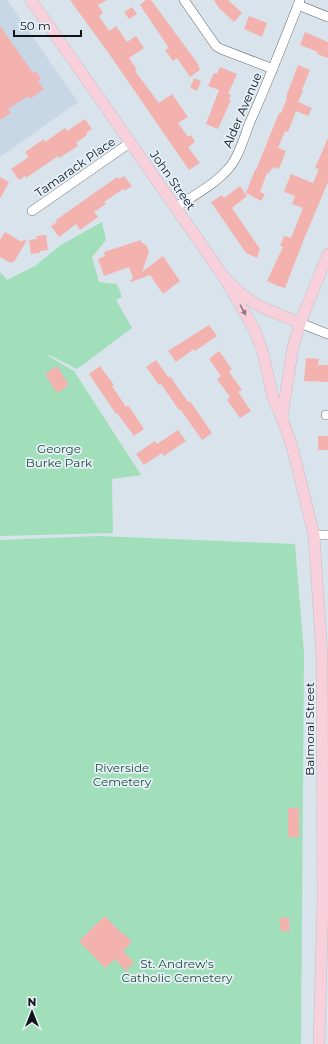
<svg xmlns="http://www.w3.org/2000/svg" width="328" height="1044" font-family="Montserrat,sans-serif">
<style>
.built{fill:#c7d7e5}
.green{fill:#a0dfb9}
.building{fill:#f3b2ae}
.lines{fill:none;stroke-linecap:round;stroke-linejoin:round}
.minor-casing{stroke:#5f686f;stroke-width:10}
.major-casing{stroke:#c1c2c3;stroke-width:12}
.minor{stroke:#fff;stroke-width:9}
.major{stroke:#f7d0db;stroke-width:11}
.oneway{fill:#907b83}
.labels{text-anchor:middle;dominant-baseline:central;stroke-width:3.5;stroke-linejoin:round;paint-order:stroke}
.street-label{font-size:12px;fill:#111417;stroke:#e6f0f9}
.park-label{font-size:12px;fill:#234e37;stroke:#e6f0f9}
</style>
<rect width="100%" height="100%" fill="#d9e3ec"/>
<polygon class="built" points="0,0 7,0 78,102 0,157"/>
<g class="green">
<polygon points="102,222 106,240 92,257 99,282 117,284 122,297 116,300 132,328 77,369 49,355 48,356 74,371 141,475 112,479 113,533 0,536 0,272 7,280 35,266 61,245"/>
<polygon points="98,536 295,544 304,653 301,1044 0,1044 0,540"/>
</g>
<g class="building">
<polygon points="70,0 107,0 98,5 103,13 99,16 109,31 116,26 127,42 136,36 144,48 129,58 137,70 135,71 159,103 172,94 188,117 178,123 188,137 191,135 195,142 188,147 200,163 189,170 112,58"/>
<polygon points="146,0 151,0 198,64 200,70 190,77 177,58 173,61 165,50 169,48 140,5"/>
<polygon points="214,0 228,0 242,13 234,22 219,8"/>
<polygon points="132,7 137,14 129,19 124,12"/>
<polygon points="249,16 267,23 262,37 244,29"/>
<polygon points="0,26 33,73 36,71 41,79 38,81 44,89 30,99 28,96 8,109 11,113 0,120"/>
<polygon points="305,32 328,42 328,58 317,54 318,52 300,45"/>
<polygon points="298,65 310,70 302,90 303,91 298,102 312,108 308,116 296,111 288,132 285,131 278,148 286,151 279,169 274,167 273,169 272,168 269,173 267,173 260,192 265,194 261,201 246,193 255,170 256,170 279,113 281,113 287,98 286,97"/>
<polygon points="220,67 237,74 228,94 231,95 229,99 231,100 218,129 206,124 219,90 208,86 214,73 217,74"/>
<polygon points="194,78 201,81 197,91 190,88"/>
<polygon points="85,119 92,129 86,133 87,135 76,143 78,146 59,158 58,156 26,178 25,176 19,180 11,169 29,157 25,152 44,139 45,142 65,128 67,131"/>
<polygon points="328,138 328,182 304,239 285,288 278,286 267,281 283,247 280,246 284,236 291,238 303,208 292,204 295,196 284,192 285,189 291,174 313,183 319,169 315,168"/>
<polygon points="124,176 132,186 124,191 123,189 104,202 106,204 94,212 98,217 80,230 76,224 59,237 51,226 57,222 56,220 117,177 119,179"/>
<polygon points="0,177 9,182 0,199"/>
<polygon points="240,186 247,196 232,208 260,249 257,258 246,253 211,202 222,195 224,198"/>
<polygon points="5,232 20,241 27,240 14,262 13,261 11,263 0,257 0,240"/>
<polygon points="46,235 48,250 40,251 40,253 31,254 29,240 37,239 36,236"/>
<polygon points="141,240 141,242 147,246 149,252 142,272 163,256 180,281 163,294 150,275 131,282 130,281 133,278 129,267 104,276 98,259 105,256 104,252"/>
<polygon points="209,325 217,336 195,351 194,349 176,362 168,351"/>
<polygon points="219,351 232,369 229,372 242,390 238,392 251,411 240,418 227,400 230,397 217,379 221,376 209,359"/>
<polygon points="306,358 319,359 318,365 328,365 328,382 304,381"/>
<polygon points="156,360 169,378 170,376 188,402 190,401 212,433 202,440 180,409 179,410 161,384 159,385 146,367"/>
<polygon points="57,366 69,385 57,393 45,374"/>
<polygon points="100,366 114,385 112,386 126,407 128,405 144,429 134,436 117,413 116,414 89,374"/>
<polygon points="178,430 186,441 164,456 162,453 144,465 136,454 155,441 157,444"/>
<rect x="318" y="436" width="10" height="14"/>
<rect x="288" y="808" width="11" height="29"/>
<polygon points="105,916 121,933 122,932 132,942 123,951 134,962 126,971 115,959 105,968 79,941"/>
<polygon points="289,917 290,931 280,931 280,918"/>
</g>
<g class="lines">
<defs>
<g id="minor">
<polyline points="184,0 216,46 221,49 273,69"/>
<polyline points="298,5 328,17"/>
<path d="M176,207C193,196 214,185 228,169C239,157 244,137 250,122C268,82 284,41 300,0"/>
<polyline points="32,211 131,142"/>
<polyline points="300,323 328,334"/>
<polyline points="326,415 328,415"/>
<polyline points="314,535 328,535"/>
</g>
<g id="major">
<polyline points="31,0 224,277 240,293 259,306 300,323"/>
<polyline points="224,277 250,322 256,333 263,353 273,398 282,418 293,450 314,535 322,656 323,899 319,1044"/>
<polyline points="282,417 293,347 300,323 328,254"/>
</g>
</defs>
<use href="#minor" class="minor-casing"/>
<use href="#major" class="major-casing"/>
<use href="#minor" class="minor"/>
<use href="#major" class="major"/>
</g>
<defs><path id="oneway-solid" d="M-6-.8H1V-3.2L6.5 0L1 3.2V.8H-6Z"/></defs>
<use class="oneway" href="#oneway-solid" transform="translate(243 310) rotate(61)"/>
<g class="labels">
<g class="street-label">
<text transform="translate(242 110) rotate(-67)">Alder Avenue</text>
<text transform="translate(75 167) rotate(-35)">Tamarack Place</text>
<text transform="translate(173 180) rotate(55)">John Street</text>
<text transform="translate(309 729) rotate(-90)">Balmoral Street</text>
</g>
<g class="park-label">
<text x="59" y="448">George<tspan x="59" dy="14">Burke Park</tspan></text>
<text x="122" y="767">Riverside<tspan x="122" dy="14">Cemetery</tspan></text>
<text x="177" y="963">St. Andrew's<tspan x="177" dy="14">Catholic Cemetery</tspan></text>
</g>
</g>
<g transform="translate(32 1012)" stroke="#e6f0f9" stroke-width="3" paint-order="stroke">
<path d="M0-3L7 15L0 10L-7 15Z" fill="#111417"/>
<text y="-6" font-size="11" font-weight="bold" text-anchor="middle" fill="#111417">N</text>
</g>
<path d="M14 30v6h67v-6" fill="none" stroke="#111417" stroke-width="2"/>
<text x="20" y="30" font-size="12" fill="#111417" stroke="#e6f0f9" stroke-width="3" paint-order="stroke">50 m</text>
</svg>
